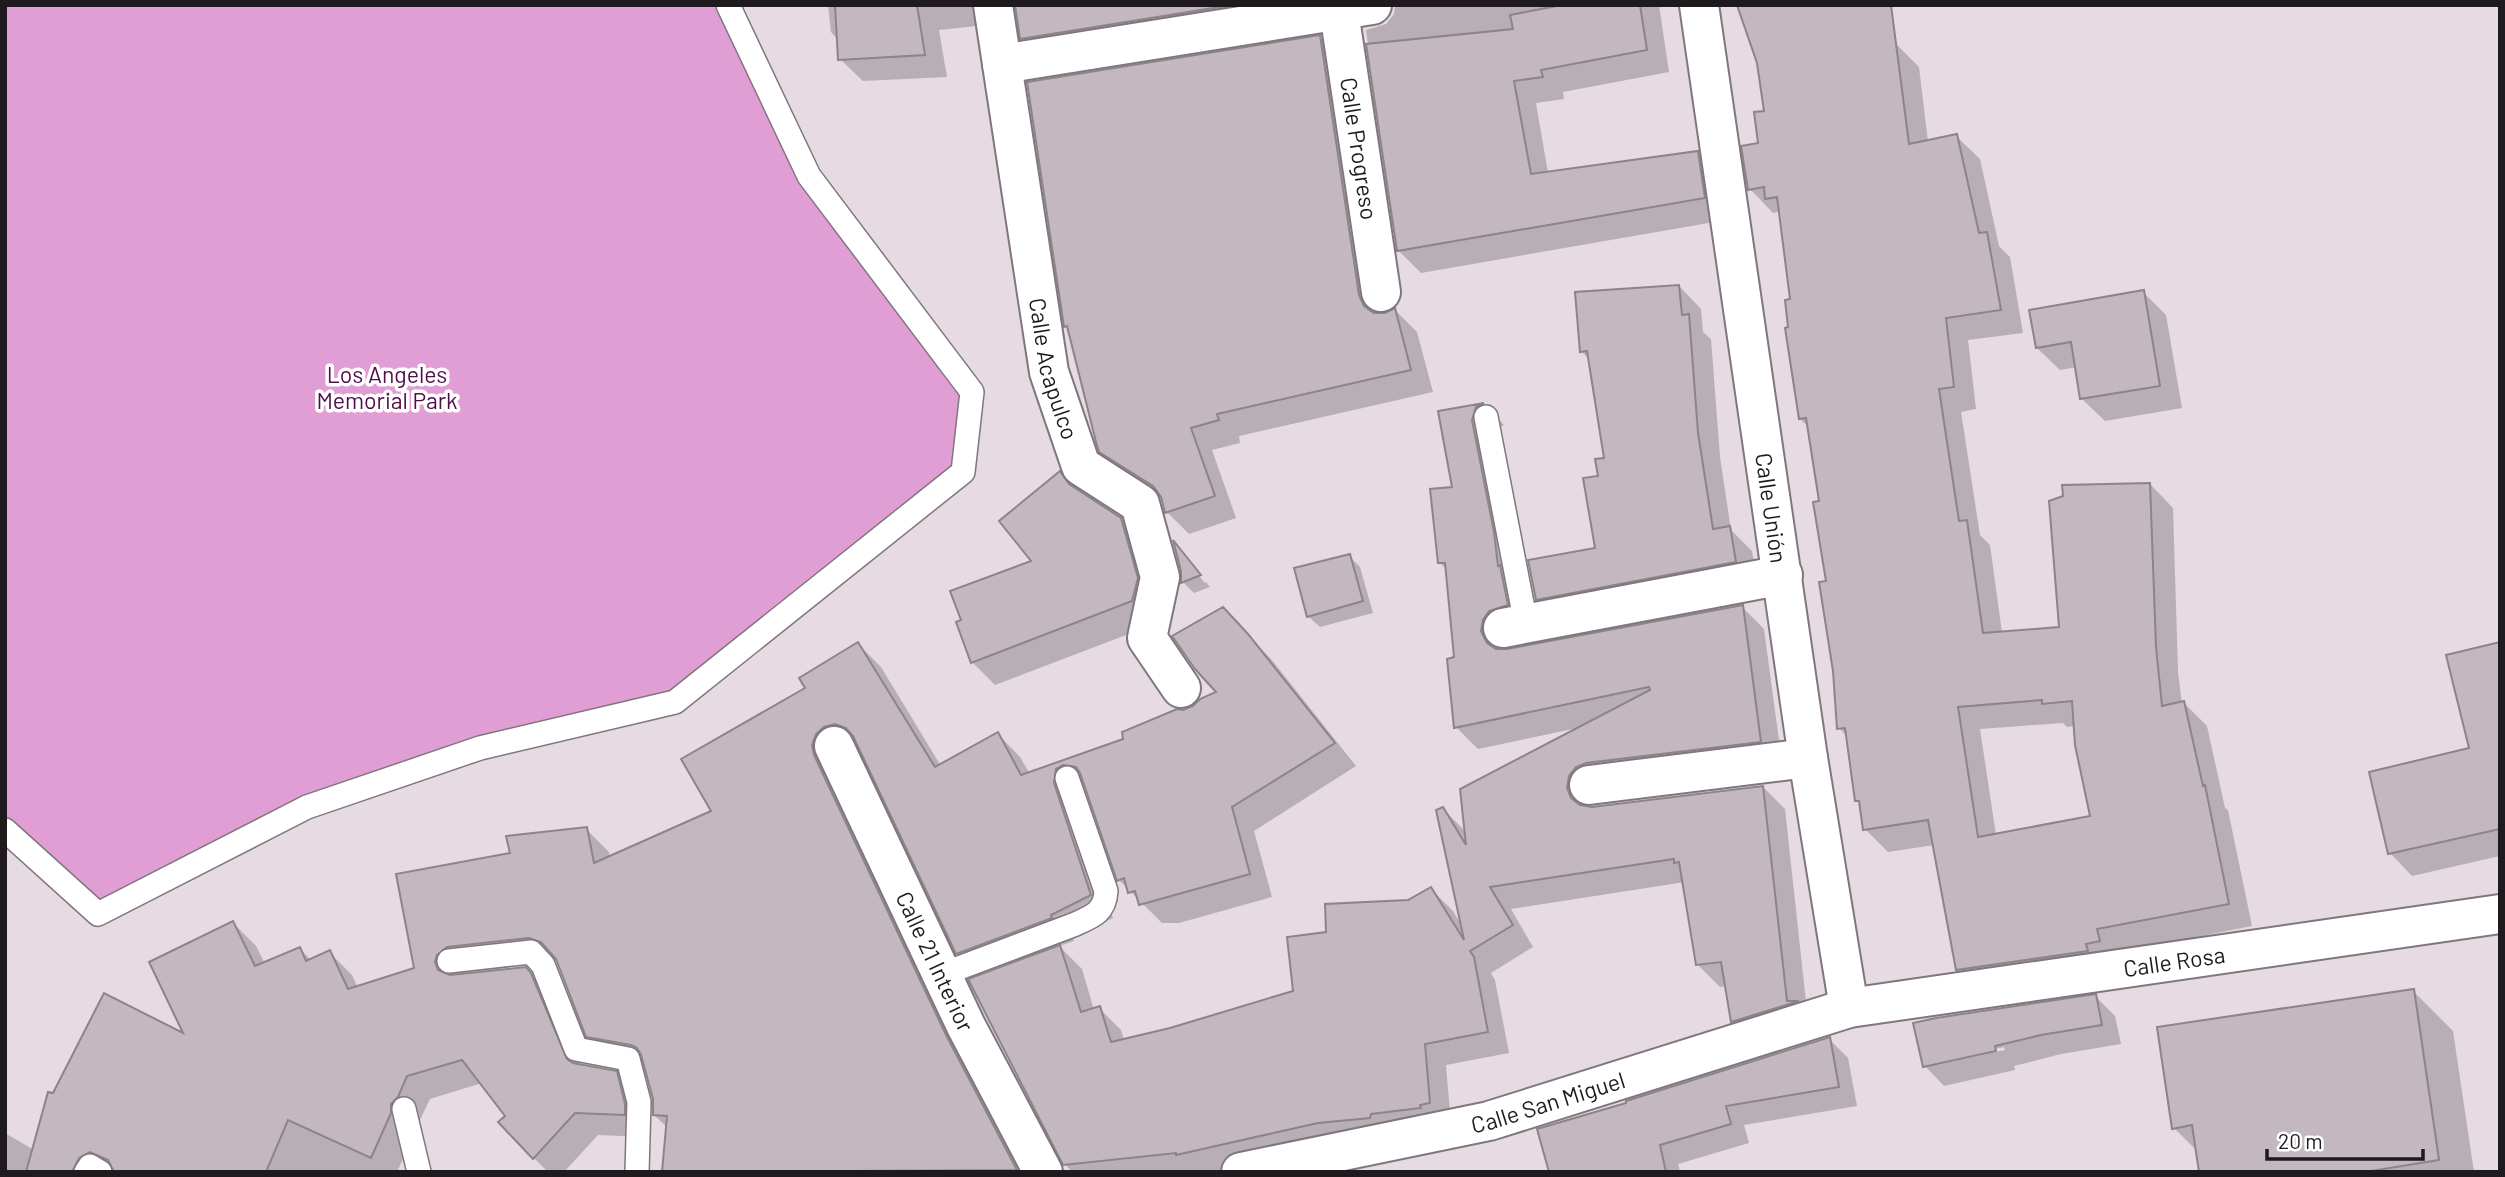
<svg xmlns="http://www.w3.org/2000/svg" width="2505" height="1177" font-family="Barlow,sans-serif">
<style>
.green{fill:#e09ed5}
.shadow{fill:#0003;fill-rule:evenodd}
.building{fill:#c3b8c0;stroke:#8d838b;stroke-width:2;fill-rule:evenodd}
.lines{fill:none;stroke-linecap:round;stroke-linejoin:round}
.lane-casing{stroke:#80767e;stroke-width:26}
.street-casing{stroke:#80767e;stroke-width:42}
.lane{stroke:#fff;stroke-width:23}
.street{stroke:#fff;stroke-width:38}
.labels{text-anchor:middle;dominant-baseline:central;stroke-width:7;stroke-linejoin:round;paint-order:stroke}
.street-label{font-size:23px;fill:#1f1a1e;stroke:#fff}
.park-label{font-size:23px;fill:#4f0e48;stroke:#fff}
</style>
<rect width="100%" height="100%" fill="#e6dae3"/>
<polygon class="green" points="5,5 728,5 809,176 972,392 963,472 675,702 307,807 98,914 5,830"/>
<g class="shadow">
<polygon points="828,5 1014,5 1001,11 995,24 939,30 947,77 863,81 840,59 839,41 831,32"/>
<polygon points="1014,5 1392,5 1045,61 1022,38 1017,6"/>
<polygon points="1392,5 1659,5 1669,72 1563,92 1564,99 1536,103 1548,173 1697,153 1720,176 1726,220 1421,273 1399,251 1366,30 1386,24 1394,14 1395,6"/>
<polygon points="1320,37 1342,60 1380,315 1395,310 1417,332 1433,392 1239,436 1240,443 1212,450 1236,518 1189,534 1167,512 1162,498 1124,474 1101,451 1070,330 1066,326"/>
<path d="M1895,43L1919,67L1928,142L1956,136L1980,159L1999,246L2010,257L2023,333L1968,340L1976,409L1961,412L1980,535L1990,545L2002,633L2061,628L2150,484L2173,508L2178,672L2182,704L2184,703L2207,726L2225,808L2228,810L2252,926L2120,952L1981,993L1957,970L1934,845L1888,852L1865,829L1861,804L1857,800L1848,737L1839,728L1821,502L1809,427L1800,419L1790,329L1792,300L1781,211L1773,213L1750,189L1766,112ZM2063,723L2067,727L2076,726L2092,818L1996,835L1980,729Z"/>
<polygon points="1679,286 1701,309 1703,332 1711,339 1720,457 1731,530 1752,551 1758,584 1560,621 1537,599 1597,550 1600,477 1606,459 1590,360 1581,351"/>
<polygon points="2143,292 2166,315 2182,408 2105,421 2082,399 2077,367 2060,370 2037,348"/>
<polygon points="1483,404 1504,425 1498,429 1518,586 1503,651 1742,607 1764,629 1782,763 1591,798 1589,808 1763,787 1785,809 1807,1011 1755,1043 1733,1021 1727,986 1720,987 1698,965 1685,882 1511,909 1533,947 1491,973 1495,980 1509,1053 1446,1065 1451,1125 1340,1145 1221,1172 1072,1172 1065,1164 981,976 958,953 860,746 849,748 1027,1172 663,1172 668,1128 654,1115 654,1099 646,1066 611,1059 588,1036 559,962 554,960 470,969 462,975 525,969 553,997 580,1066 616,1073 639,1096 647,1137 598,1135 564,1172 548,1172 534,1158 482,1083 430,1099 420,1120 413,1128 413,1137 397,1172 5,1172 5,1133 34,1150 54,1096 187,1037 233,923 256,946 265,964 300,949 311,960 329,952 352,975 358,988 416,970 512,854 586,829 609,852 610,858 713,812 807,689 858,644 881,667 941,766 998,734 1020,757 1030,774 1125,740 1219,693 1245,633 1271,659 1356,766 1254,831 1272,897 1179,923 1162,923 1119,880 1086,786 1076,798 1076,807 1113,918 1073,938 1074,941 1059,946 1082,969 1094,1010 1099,1008 1121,1030 1124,1040 1170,1029 1295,992 1328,934 1409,902 1431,889 1453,911 1462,926 1443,809 1466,832 1578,728 1478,749 1456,727 1456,659 1447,570 1439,562 1454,489 1440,412"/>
<polygon points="1060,474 1078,492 1120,519 1143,543 1155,624 995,685 972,662 958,623 1034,561"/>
<polygon points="1349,556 1360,567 1373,613 1320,627 1308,616"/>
<polygon points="1184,558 1205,583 1206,582 1210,587 1194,593 1183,582"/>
<polygon points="2500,644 2500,856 2412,876 2390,853 2471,749"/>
<polygon points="2413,991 2453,1031 2474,1172 2201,1172 2198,1152 2174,1128"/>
<path d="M2095,996L2115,1016L2121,1044L2061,1054L2014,1066L2015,1070L1944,1086L1925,1066ZM2004,1047L2005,1050L1937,1065V1062Z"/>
<polygon points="1829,1039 1848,1058 1857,1106 1744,1125 1749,1143 1678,1164 1680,1172 1551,1172 1629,1104"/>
</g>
<g class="building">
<polygon points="835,5 917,5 925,55 838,60"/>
<polygon points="1015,5 1232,5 1020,39"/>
<polygon points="1562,5 1640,5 1647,50 1541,70 1543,77 1514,81 1531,174 1698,151 1705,198 1397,251 1366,44 1513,29 1510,15"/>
<path d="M1737,5H1891L1909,144L1957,134L1979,233L1987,232L2001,310L1946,318L1954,387L1939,389L1959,521L1967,520L1983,633L2059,627L2049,501L2063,496L2062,485L2150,483L2156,647L2162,706L2184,701L2203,786L2205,785L2229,904L2097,929L2100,941L2086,944L2088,951L1956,970L1928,820L1863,830L1859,801H1855L1845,728L1837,729L1833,671L1819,582L1826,581L1813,502L1819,501L1806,418L1799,419L1785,328L1788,327L1785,300L1790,299L1777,197L1765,199L1764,187L1748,190L1741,146L1758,143L1754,112L1764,111L1757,63ZM2042,700V704L2072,701L2075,745L2090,816L1978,837L1958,707Z"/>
<polygon points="1320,35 1359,295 1364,306 1374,313 1385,313 1395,308 1411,370 1217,414 1219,420 1191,428 1215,496 1165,513 1161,497 1153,486 1099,452 1096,442 1067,326 1064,327 1027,82"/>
<polygon points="1679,285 1682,315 1689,314 1698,433 1713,529 1730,526 1736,562 1536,600 1528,560 1595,548 1583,478 1598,476 1595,459 1604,458 1587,351 1580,352 1575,292"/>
<polygon points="2144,290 2160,386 2080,399 2071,342 2036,348 2029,310"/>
<polygon points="1484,403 1476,407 1472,420 1494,532 1498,566 1500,565 1508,605 1489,611 1483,620 1481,631 1487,643 1496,649 1507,649 1743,605 1761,742 1586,763 1576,767 1569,776 1567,788 1571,798 1580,805 1592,807 1763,786 1787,1001 1799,1001 1731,1022 1721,962 1696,965 1679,862 1674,863 1674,859 1490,887 1513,925 1470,951 1474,957 1488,1032 1425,1044 1430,1103 1420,1105 1421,1108 1371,1114 1370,1118 1318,1123 1176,1155 1176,1153 1063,1165 968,979 1060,945 1081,1012 1100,1006 1111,1042 1170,1028 1293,991 1287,937 1326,932 1325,904 1408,900 1431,887 1464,940 1436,810 1443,807 1466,845 1460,789 1650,690 1649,687 1454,728 1447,659 1454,657 1445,563 1438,563 1430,489 1452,487 1438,411"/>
<polygon points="1060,471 1069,484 1121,518 1138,578 1132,601 971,663 956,622 961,620 950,591 1031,561 999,521"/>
<polygon points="1173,540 1201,575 1181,583 1181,571"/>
<polygon points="1350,554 1363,601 1307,617 1294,568"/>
<polygon points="1223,607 1248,634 1335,743 1232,807 1250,874 1139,905 1135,891 1128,893 1124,878 1117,881 1080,773 1076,767 1063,765 1056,769 1054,783 1091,895 1051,915 1052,918 956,954 853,736 846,728 835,724 824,727 816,734 812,745 814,755 946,1035 1017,1170 662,1172 667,1116 653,1115 653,1099 641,1055 637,1048 631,1045 586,1037 556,959 541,942 529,938 447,947 437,955 435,962 438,970 450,975 526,967 531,973 567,1059 573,1063 617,1071 625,1104 625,1115 575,1113 533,1159 498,1122 505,1116 462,1060 407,1076 398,1097 391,1104 391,1113 371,1158 288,1120 266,1172 114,1172 108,1160 90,1152 79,1158 72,1172 26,1172 48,1092 53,1093 104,993 183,1033 149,962 233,921 255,966 300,947 306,961 330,950 348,989 414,968 396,874 510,853 506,836 587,827 594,863 711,811 681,759 805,688 799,678 858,642 935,767 998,732 1021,775 1123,739 1122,732 1177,709 1183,710 1193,706 1200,699 1216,692 1195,669 1172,636"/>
<polygon points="2500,642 2500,829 2388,854 2369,772 2469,748 2446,655"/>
<polygon points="2414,989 2439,1160 2365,1172 2199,1172 2192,1125 2172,1129 2157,1027"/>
<polygon points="2096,994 2102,1025 2041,1035 1995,1046 1996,1051 1923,1067 1913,1023 1936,1018"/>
<polygon points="1830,1037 1839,1087 1726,1106 1731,1124 1660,1145 1666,1172 1549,1172 1537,1129 1626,1103 1626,1101"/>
</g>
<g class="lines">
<defs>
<g id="lane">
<polyline points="1486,417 1526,624"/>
<polyline points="5,830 98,914 307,807 480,748 675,702 963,472 972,392 809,176 728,5"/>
<polyline points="449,961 531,952 543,965 576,1049 628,1059 639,1102 637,1172"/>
<path d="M943,974L1073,925C1091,917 1105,913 1106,891L1067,778"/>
<polyline points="404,1109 419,1172"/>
<polyline points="86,1172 90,1166 100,1172"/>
</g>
<g id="street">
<path id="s1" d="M993,5L1049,372L1081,466L1140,504L1160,577L1147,638L1181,688"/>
<path id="s2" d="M1338,5L1381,292"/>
<path id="s3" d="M1699,5L1808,758L1849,1008"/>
<polyline points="1002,64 1372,5"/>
<polyline points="1503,628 1783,575"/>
<path id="s4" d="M834,746L966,1026L1043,1172"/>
<polyline points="1589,785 1808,758"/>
<path id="s5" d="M1241,1172L1489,1121L1849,1008L2500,914"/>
</g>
</defs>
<use href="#lane" class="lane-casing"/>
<use href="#street" class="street-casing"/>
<use href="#lane" class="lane"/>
<use href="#street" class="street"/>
</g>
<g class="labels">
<g class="street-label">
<text stroke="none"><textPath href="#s2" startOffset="145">Calle Progreso</textPath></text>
<text stroke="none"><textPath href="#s1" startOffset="369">Calle Acapulco</textPath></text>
<text stroke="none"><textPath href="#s3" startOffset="508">Calle Unión</textPath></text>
<text stroke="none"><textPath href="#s4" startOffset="238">Calle 21 Interior</textPath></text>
<text stroke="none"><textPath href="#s5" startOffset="959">Calle Rosa</textPath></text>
<text stroke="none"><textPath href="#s5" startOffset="315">Calle San Miguel</textPath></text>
</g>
<g class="park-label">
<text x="387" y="374">Los Angeles<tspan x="387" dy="26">Memorial Park</tspan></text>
</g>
</g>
<rect width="2505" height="1177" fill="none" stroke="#1f1a1e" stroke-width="14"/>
<path d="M2267 1149v10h156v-10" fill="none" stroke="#1f1a1e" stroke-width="3.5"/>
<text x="2278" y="1149" font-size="21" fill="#1f1a1e" stroke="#ffffff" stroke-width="5" paint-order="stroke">20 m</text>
</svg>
